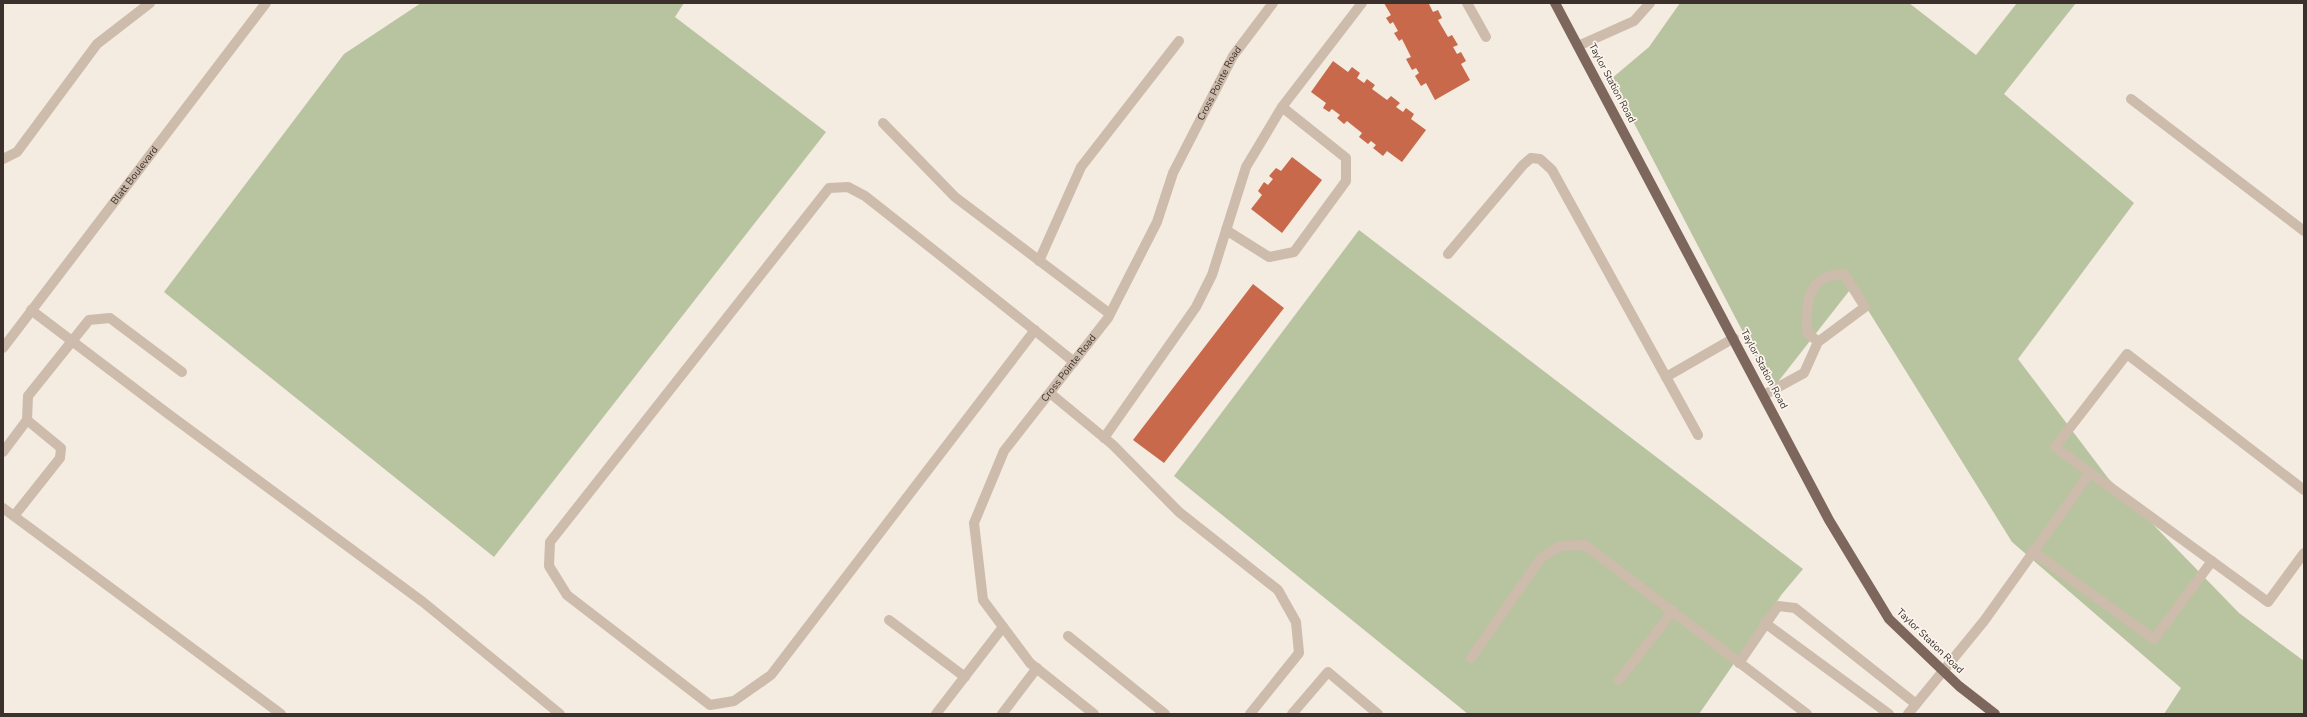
<svg xmlns="http://www.w3.org/2000/svg" width="2307" height="717" font-family="'Nunito Sans',sans-serif">
<style>
.green{fill:#b8c4a0}
.building{fill:#c8694b}
.lines{fill:none;stroke-linecap:round;stroke-linejoin:round}
.minor{stroke:#cdbbac;stroke-width:10}
.major{stroke:#7d675c;stroke-width:10}
.labels{text-anchor:middle;dominant-baseline:central;stroke-width:3.5;stroke-linejoin:round;paint-order:stroke}
.street-label{font-size:10px;fill:#3b302b;stroke:#fbf5ee}
</style>
<rect width="100%" height="100%" fill="#f4ebe1"/>
<g class="green">
<polygon points="421,3 684,3 675,17 826,132 494,557 164,292 344,54"/>
<polygon points="1680,3 1909,3 1976,55 2017,3 2076,3 2004,94 2134,203 2018,359 2108,478 2239,613 2304,661 2304,714 2164,714 2181,688 2012,542 1853,286 1777,383 1770,384 1611,79 1649,47"/>
<polygon points="1359,230 1803,569 1782,594 1699,714 1468,714 1174,476"/>
</g>
<g class="building">
<polygon points="1384,3 1431,3 1429,4 1433,12 1438,10 1442,18 1438,20 1448,37 1452,35 1458,45 1453,47 1457,54 1461,52 1466,61 1461,64 1470,80 1435,100 1426,83 1421,86 1415,76 1419,73 1416,68 1412,70 1406,59 1411,57 1402,39 1399,41 1394,33 1398,31 1393,22 1390,24 1386,18 1391,15"/>
<polygon points="1333,61 1348,72 1352,67 1360,73 1357,78 1364,83 1367,79 1375,85 1372,89 1387,100 1391,96 1400,103 1396,107 1403,112 1406,108 1414,114 1411,119 1426,130 1402,162 1387,151 1383,156 1373,148 1376,145 1371,141 1368,144 1359,137 1362,133 1347,121 1344,124 1337,118 1340,115 1332,109 1329,112 1323,108 1326,103 1311,92"/>
<polygon points="1292,157 1322,180 1282,233 1251,209 1262,195 1258,191 1264,182 1268,185 1273,179 1269,176 1276,168 1281,171"/>
<polygon points="1253,284 1284,308 1164,463 1133,440"/>
</g>
<g class="lines">
<g class="minor">
<polyline points="1467,3 1486,37"/>
<polyline points="1578,46 1634,21 1650,3"/>
<polyline points="2131,99 2304,231"/>
<polyline points="883,123 955,197 1110,314"/>
<polyline points="3,159 17,152 97,44 150,3"/>
<polyline points="1226,230 1269,257 1294,252 1346,181 1346,158 1282,107"/>
<polyline points="1448,254 1523,165 1531,158 1540,159 1552,170 1698,435"/>
<polyline points="1039,261 1081,167 1179,41"/>
<polyline points="31,310 167,413 423,602 560,714"/>
<path d="M1035,330L771,675L734,701L710,705L567,595L549,566L550,542L829,188L848,187L865,196C935,251 1005,306 1074,362"/>
<path id="s1" d="M3,348L266,3"/>
<polyline points="1666,377 1734,338"/>
<polyline points="1050,393 1113,445 1179,512 1278,590 1296,622 1299,653 1250,714"/>
<path d="M1764,395L1804,373L1818,342L1865,307L1844,274C1807,275 1806,302 1807,332L1818,342"/>
<polyline points="1104,438 1196,307 1212,275 1246,167 1282,107 1362,3"/>
<polyline points="3,452 27,420 28,396 89,320 110,318 182,372"/>
<polyline points="2304,490 2127,354 2055,447 2268,602 2304,553"/>
<polyline points="3,508 281,714"/>
<polyline points="14,516 60,458 61,448 27,420"/>
<polyline points="2032,551 2154,639 2212,561"/>
<polyline points="889,620 965,677"/>
<polyline points="1765,623 1889,714"/>
<polyline points="1068,636 1165,714"/>
<polyline points="1471,658 1541,558 1560,546 1585,545 1807,714"/>
<polyline points="1739,663 1778,606 1795,608 1916,704"/>
<polyline points="1619,680 1673,611"/>
<polyline points="936,714 1003,627"/>
<polyline points="1002,714 1037,668"/>
<path id="s2" d="M1094,714L1030,663L983,600L974,523L1004,451L1108,318L1157,222L1173,173L1233,56L1273,3"/>
<polyline points="1292,714 1328,672 1378,714"/>
<polyline points="1908,714 1984,621 2090,473"/>
</g>
<polyline class="major" points="1555,3 1829,520 1889,619 1959,686 1995,714"/>
</g>
<g class="labels">
<g class="street-label">
<text transform="translate(1612 83) rotate(62)">Taylor Station Road</text>
<text stroke="none"><textPath href="#s2" startOffset="745">Cross Pointe Road</textPath></text>
<text stroke="none"><textPath href="#s1" startOffset="217">Blatt Boulevard</textPath></text>
<text stroke="none"><textPath href="#s2" startOffset="421">Cross Pointe Road</textPath></text>
<text transform="translate(1764 369) rotate(62)">Taylor Station Road</text>
<text transform="translate(1930 641) rotate(44)">Taylor Station Road</text>
</g>
</g>
<rect width="2307" height="717" fill="none" stroke="#3b302b" stroke-width="8"/>
</svg>
